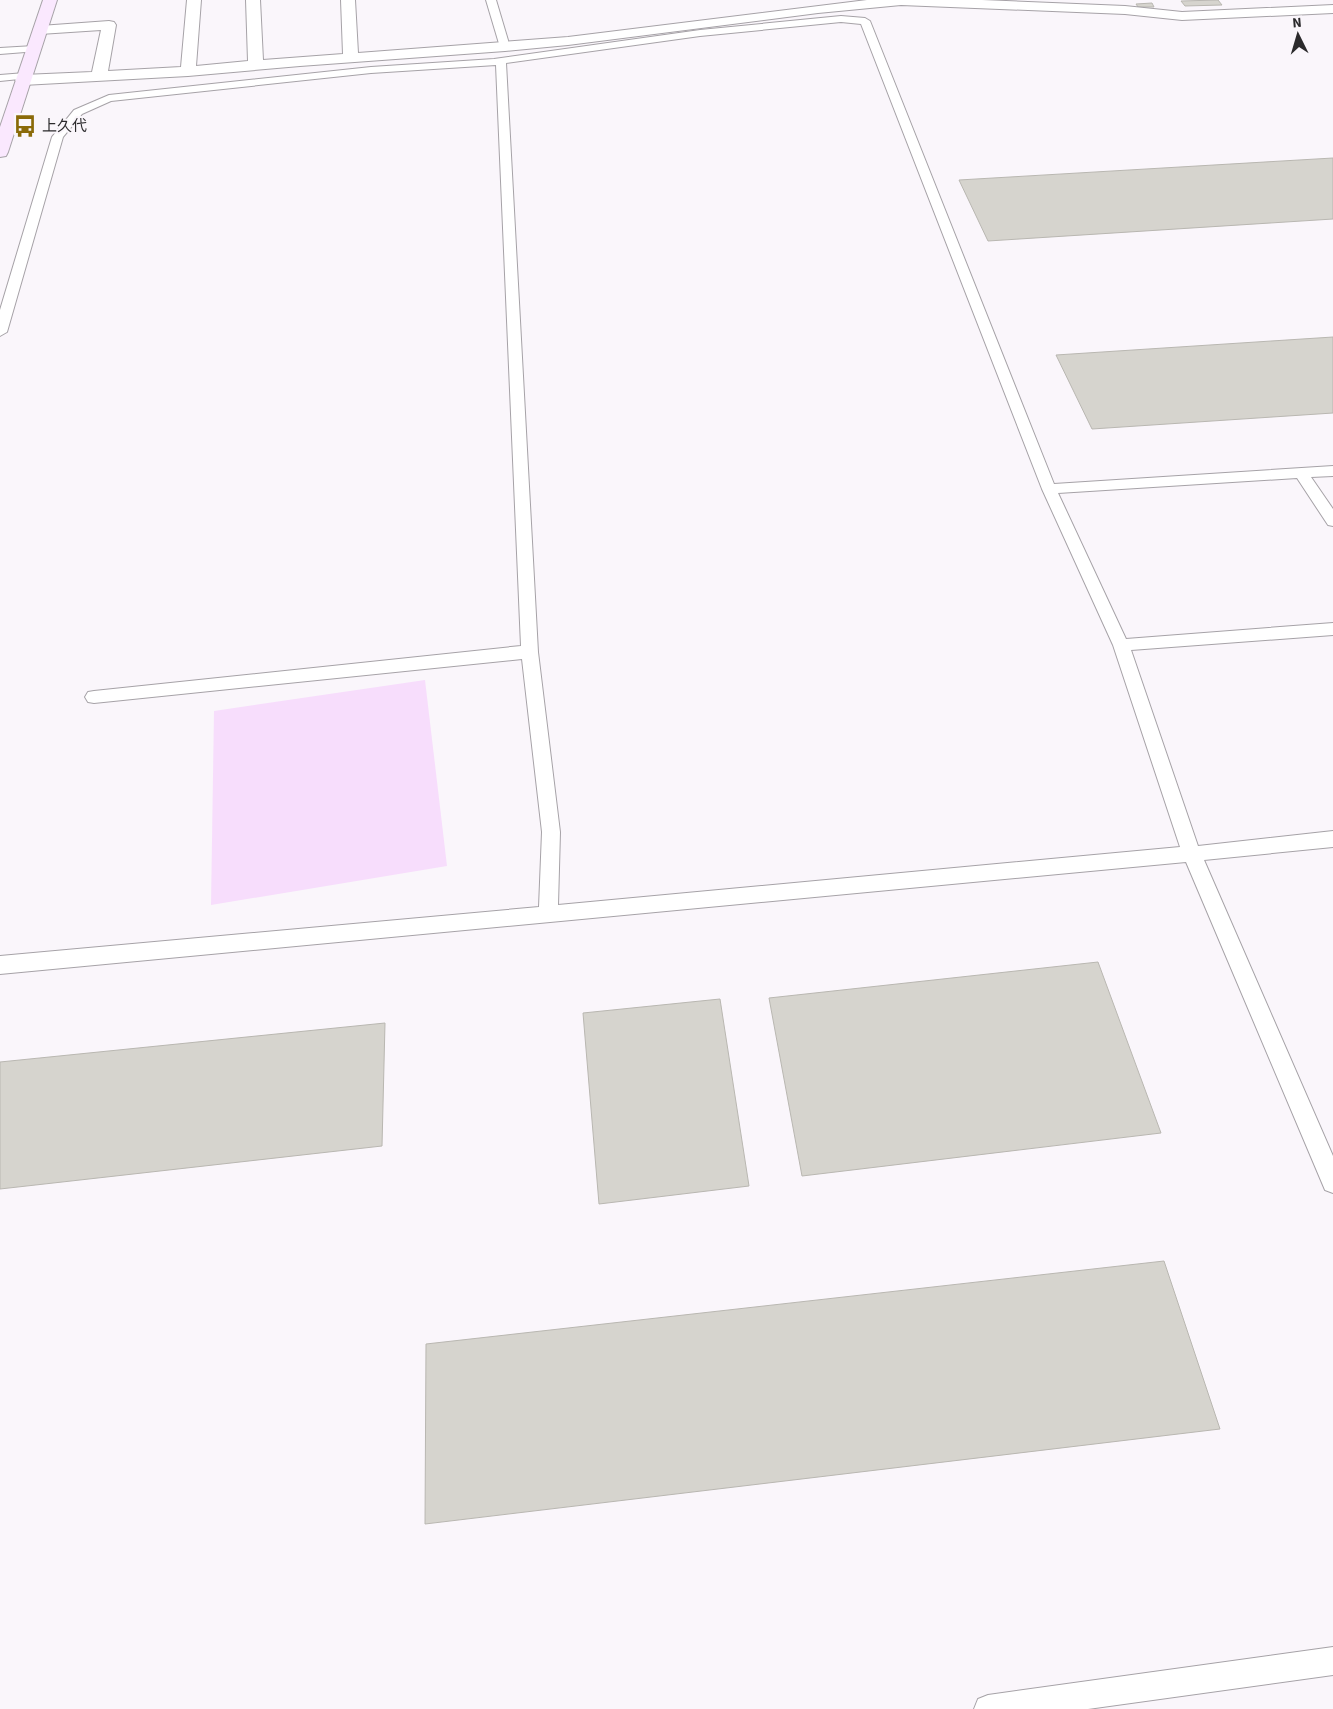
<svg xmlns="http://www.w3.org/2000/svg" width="1333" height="1709" font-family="'Source Sans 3','Noto Sans JP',sans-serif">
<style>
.green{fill:#f7ddfc}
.building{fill:#d6d4ce;stroke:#b9b7b1}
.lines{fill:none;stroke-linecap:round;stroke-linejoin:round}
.lane-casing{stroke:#a6a2a7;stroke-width:2}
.street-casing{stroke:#a6a2a7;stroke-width:2}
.secondary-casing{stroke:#a6a2a7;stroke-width:2}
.lane{fill:#fff;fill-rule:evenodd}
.street{fill:#fff;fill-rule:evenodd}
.secondary{fill:#fae8fe;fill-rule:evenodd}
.labels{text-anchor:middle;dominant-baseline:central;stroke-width:4;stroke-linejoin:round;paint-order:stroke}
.far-poi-label{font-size:15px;fill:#2b2a2c;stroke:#faf6fb;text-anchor:start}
</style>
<rect width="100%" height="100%" fill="#faf6fb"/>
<polygon class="green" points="425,680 447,866 211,905 214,711"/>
<g class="building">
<polygon points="1218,0 1222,5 1185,6 1181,1"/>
<polygon points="1152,3 1154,7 1138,7 1136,4"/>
<polygon points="1333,158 1333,219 988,241 959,180"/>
<polygon points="1333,337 1333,413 1092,429 1056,355"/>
<polygon points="1098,962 1161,1133 802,1176 769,998"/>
<polygon points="720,999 749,1186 599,1204 583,1013"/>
<polygon points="385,1023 382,1146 0,1189 0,1062"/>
<polygon points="1164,1261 1220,1429 425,1524 426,1344"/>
</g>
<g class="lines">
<defs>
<g id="lane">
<polygon points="486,0 496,0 510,47 509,49 505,50 500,47"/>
<path d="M841,16L865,18L870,21L1054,484L1333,466V476L1311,477L1333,509V526L1328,525L1297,478L1058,493L1126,639L1333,623V635L1131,650L1198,846L1333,831V847L1204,860L1333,1156V1193L1325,1190L1186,862L0,974V956L539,907L542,832L522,659L94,703L88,702L85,697L88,692L94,691L521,646L496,65L371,73L111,101L82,114L63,137L7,332L0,336V310L52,137L74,110L109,95L371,67L494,59L700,30ZM841,22L861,24L1042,489L1113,645L1180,847L558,905L560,832L538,652L506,63L700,36Z"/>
<polygon points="34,46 39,49 38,51 0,54 0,48"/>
<polygon points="25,73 30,76 29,78 0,81 0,75"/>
<polygon points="1333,1647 1333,1675 1088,1709 974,1709 978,1699 988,1695"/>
</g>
<polygon id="street" points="187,0 201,0 196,66 248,61 246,0 260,0 263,60 343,54 341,0 355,0 358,53 568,37 867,0 982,0 1125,6 1182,12 1333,5 1333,13 1182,20 1125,14 901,5 818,13 568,45 505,51 300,66 188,76 23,85 18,83 15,80 18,77 23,75 92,72 101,30 40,34 35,33 33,30 35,27 40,26 109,21 114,22 116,25 108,71 181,67"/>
<polygon id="secondary" points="43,0 57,0 8,152 6,156 0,157 0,127"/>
</defs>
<use href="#lane" class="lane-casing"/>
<use href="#street" class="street-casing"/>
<use href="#secondary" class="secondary-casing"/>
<use href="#lane" class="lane"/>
<use href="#street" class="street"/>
<use href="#secondary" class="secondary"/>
</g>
<defs>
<symbol id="bus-bare" viewBox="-9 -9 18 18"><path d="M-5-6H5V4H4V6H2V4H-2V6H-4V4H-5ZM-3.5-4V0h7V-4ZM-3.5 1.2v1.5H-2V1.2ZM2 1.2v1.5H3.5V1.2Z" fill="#8a6a09" stroke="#faf6fb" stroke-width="2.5" paint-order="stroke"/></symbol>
</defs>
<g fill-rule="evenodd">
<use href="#bus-bare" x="9" y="110" width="32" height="32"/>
</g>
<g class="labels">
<g class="far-poi-label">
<text x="42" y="126">上久代</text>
</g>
</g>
<g transform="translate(1298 35) rotate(355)" stroke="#faf6fb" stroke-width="4" paint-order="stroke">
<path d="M0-4L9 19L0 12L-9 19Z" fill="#2b2a2c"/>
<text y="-8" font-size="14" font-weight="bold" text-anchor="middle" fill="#2b2a2c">N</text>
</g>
</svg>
